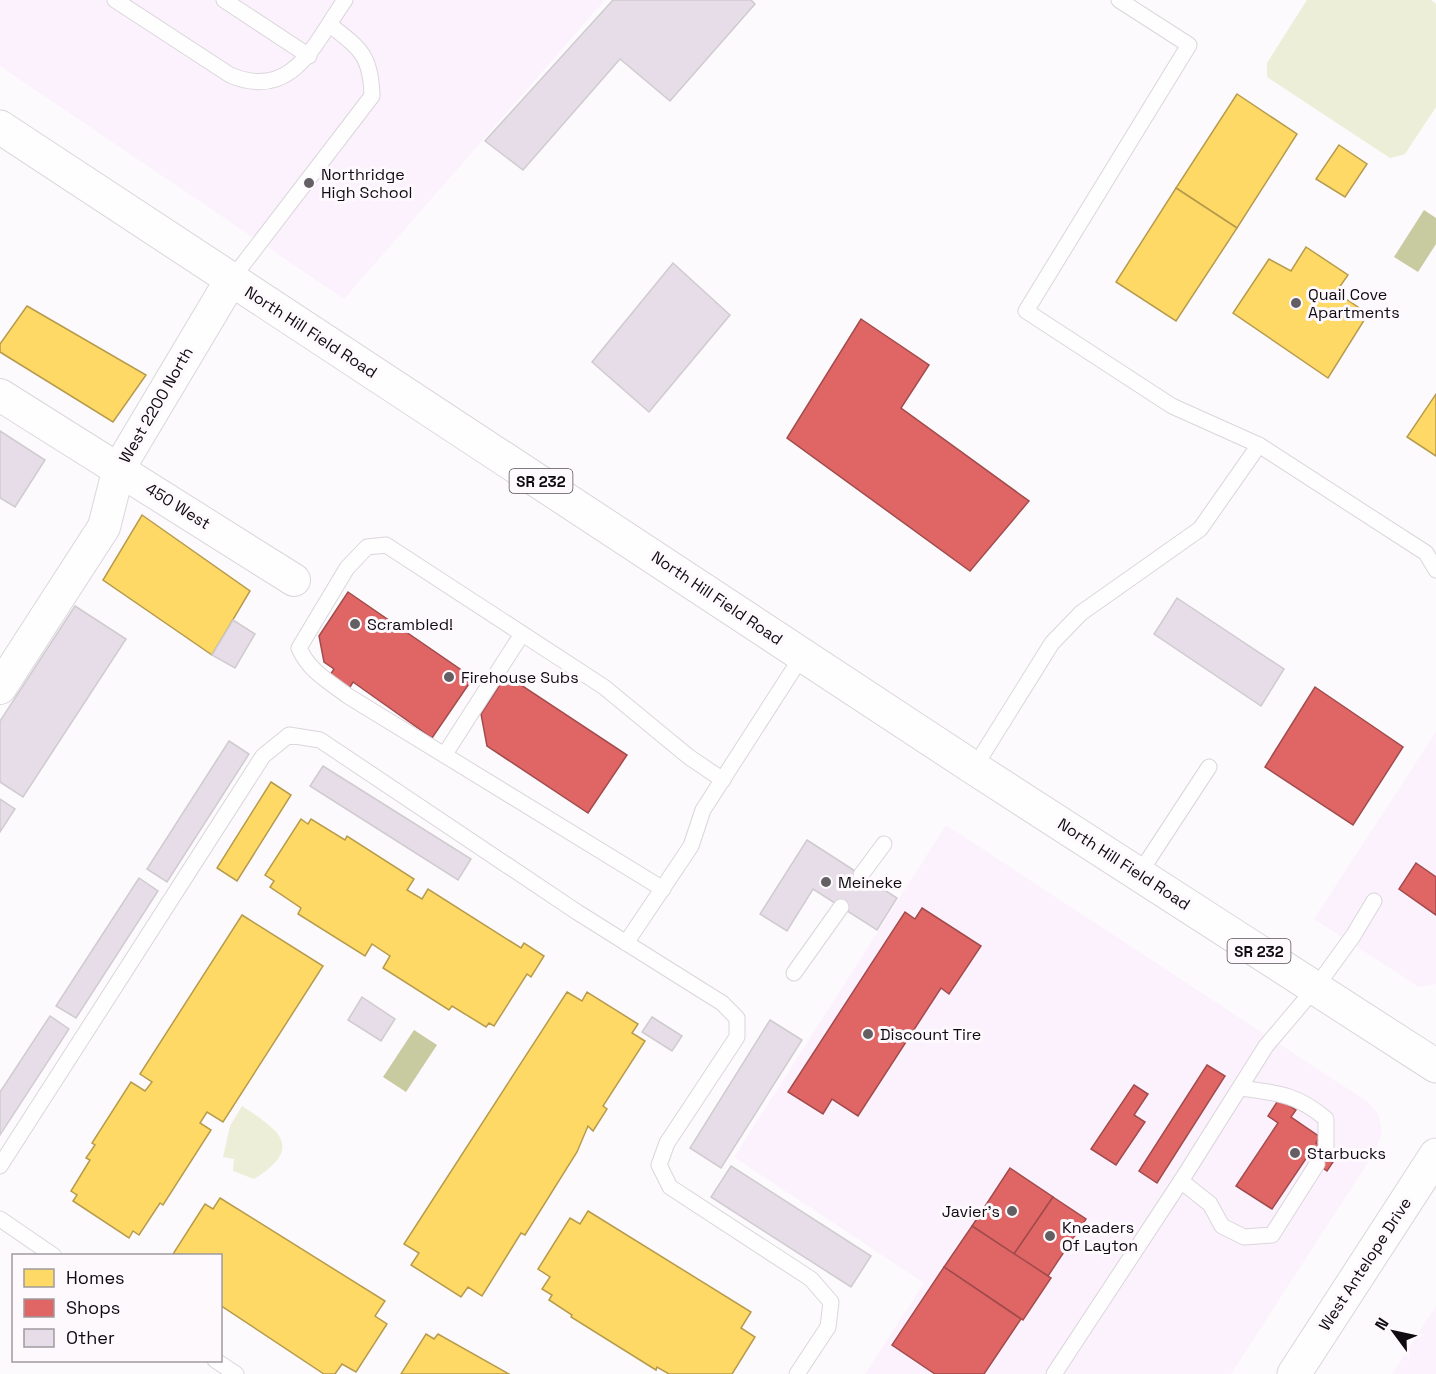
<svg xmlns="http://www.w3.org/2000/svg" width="1436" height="1374" font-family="'Space Grotesk',sans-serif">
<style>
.built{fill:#fcf2fd}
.green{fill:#eceed7}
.water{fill:#c8cb9f}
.homes{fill:#ffd966;stroke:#b79b4c;stroke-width:1.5}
.shops{fill:#e06666;stroke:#a24b4c;stroke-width:1.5}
.building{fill:#e7dde8;stroke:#cfcbcf;stroke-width:1.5}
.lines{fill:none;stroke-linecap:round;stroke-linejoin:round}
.lane-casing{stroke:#dad6da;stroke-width:17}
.street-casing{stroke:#dad6da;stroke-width:34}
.primary-casing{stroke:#dad6da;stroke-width:35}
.lane{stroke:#fffeff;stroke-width:15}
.street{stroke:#fffeff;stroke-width:32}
.primary{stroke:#fffeff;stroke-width:33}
.poi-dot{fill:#635f63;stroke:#fdf9fd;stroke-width:2}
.labels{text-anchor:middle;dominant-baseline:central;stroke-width:6;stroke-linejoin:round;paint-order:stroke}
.shield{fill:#fdf9fd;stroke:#575257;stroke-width:1.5}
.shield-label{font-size:15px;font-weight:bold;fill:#100b10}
.poi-label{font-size:16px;fill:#100b10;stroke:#fdf9fd;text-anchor:start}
.street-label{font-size:16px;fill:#100b10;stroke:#fdf9fd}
</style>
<rect width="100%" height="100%" fill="#fcfafc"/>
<g class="built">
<polygon points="0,0 605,0 344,299 0,66"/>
<polygon points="1436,732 1436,984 1419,987 1314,919"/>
<polygon points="946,825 1368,1102 1379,1115 1382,1131 1376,1150 1231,1374 865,1374 924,1283 734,1157"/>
<polygon points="1436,1306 1436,1374 1392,1374"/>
</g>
<g class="green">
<polygon points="1307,0 1431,0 1436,4 1436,107 1405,154 1390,158 1267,77 1267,63"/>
<path d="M242,1106C279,1130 305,1147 254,1179L233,1171L234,1159L223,1157L230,1126Z"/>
</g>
<g class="water">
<polygon points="1424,210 1436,218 1436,244 1418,272 1394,257"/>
<polygon points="414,1030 437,1045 406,1092 383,1077"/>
</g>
<g class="homes">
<polygon points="1237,94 1297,134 1237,228 1176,188"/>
<polygon points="1339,145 1367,164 1345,197 1316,179"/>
<polygon points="1176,188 1237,228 1176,321 1116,282"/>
<polygon points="1306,247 1348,275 1336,292 1368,314 1328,378 1233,313 1269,259 1291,271"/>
<polygon points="27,306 146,375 113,422 0,352 0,344"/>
<polygon points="1436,394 1436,456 1407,437"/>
<polygon points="142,515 250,591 212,655 103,580"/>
<polygon points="271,782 291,795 237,881 217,868"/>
<polygon points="301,819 308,824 311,819 345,840 347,836 414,879 407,890 422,899 428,889 521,948 524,943 544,956 531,977 527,974 494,1026 489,1023 486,1027 452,1006 449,1010 383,968 390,956 372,944 365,956 298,914 301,908 270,887 274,881 265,875"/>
<polygon points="242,915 323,966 223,1122 207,1112 200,1123 211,1130 163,1205 160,1203 139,1235 133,1231 129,1238 73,1201 77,1195 71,1191 90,1160 86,1158 95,1145 92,1143 131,1082 145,1091 152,1082 140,1074"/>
<polygon points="567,992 582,1001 587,992 638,1024 632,1033 645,1041 603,1106 607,1109 593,1131 588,1126 577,1152 525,1235 521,1233 482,1296 468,1287 461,1297 411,1265 419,1253 404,1244"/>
<polygon points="220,1198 385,1301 375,1316 387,1324 356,1372 342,1364 335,1374 324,1374 220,1305 220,1256 173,1254 205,1204 213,1209"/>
<polygon points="588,1211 751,1312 741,1328 755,1337 732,1374 669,1374 657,1367 656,1370 571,1317 572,1315 549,1300 552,1295 542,1289 550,1277 538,1269 570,1218 580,1224"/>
<polygon points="426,1334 434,1339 438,1334 509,1374 401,1374"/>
</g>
<g class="shops">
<polygon points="861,319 929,365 901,408 1029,501 970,571 787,438"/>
<polygon points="348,592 473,678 432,738 353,682 347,692 327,680 334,669 324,662 319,636"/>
<polygon points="506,675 627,755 588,813 487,746 481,714"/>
<polygon points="1315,687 1403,747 1353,825 1265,767"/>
<polygon points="1416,863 1436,877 1436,915 1399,889"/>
<polygon points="922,908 981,946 949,994 941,988 858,1116 832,1099 823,1114 788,1092 905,912 915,919"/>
<polygon points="1207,1065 1225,1076 1157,1183 1139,1171"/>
<polygon points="1134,1085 1148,1094 1134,1115 1145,1122 1116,1165 1091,1149"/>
<polygon points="1279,1099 1296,1110 1291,1117 1320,1137 1316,1143 1337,1156 1327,1171 1307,1157 1272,1209 1236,1186 1278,1123 1268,1116"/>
<polygon points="1010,1168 1053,1197 1014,1254 972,1226"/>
<polygon points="1053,1197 1086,1219 1048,1276 1014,1254"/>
<polygon points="972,1226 1051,1278 1023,1320 944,1267"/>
<polygon points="944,1267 1021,1319 984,1374 935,1374 892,1345"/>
</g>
<g class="building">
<polygon points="613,0 751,0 755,4 670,101 620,59 523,170 485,141"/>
<polygon points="673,263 730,315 649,412 592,362"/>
<polygon points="0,431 45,460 15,507 0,498"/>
<polygon points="1177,598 1284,669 1261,706 1154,634"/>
<polygon points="75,606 126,639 23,797 0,782 0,721"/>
<polygon points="233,620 255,634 235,668 212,655"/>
<polygon points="229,741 249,754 167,882 147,869"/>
<polygon points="323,766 471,859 458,880 310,786"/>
<polygon points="0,799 15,809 0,832"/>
<polygon points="807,840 897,898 877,930 813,889 787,931 760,914"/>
<polygon points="139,878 158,891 76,1018 56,1006"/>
<polygon points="362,997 395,1019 381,1041 348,1020"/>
<polygon points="50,1016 69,1029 0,1135 0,1092"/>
<polygon points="652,1017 682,1036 672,1051 642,1032"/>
<polygon points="770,1020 802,1040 721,1168 690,1148"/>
<polygon points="731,1166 871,1256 851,1287 711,1197"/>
</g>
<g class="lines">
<defs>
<g id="lane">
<path d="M115,0L230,75C293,102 315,42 345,0"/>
<polyline points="224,0 309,56"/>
<polyline points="1119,0 1189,45 1026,311 1172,406 1259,445 1426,553 1436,570"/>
<path d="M231,280L372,96C371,56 361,49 330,25"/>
<polyline points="445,754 522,634"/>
<polyline points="974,768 1052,643 1081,613 1200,529 1259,445"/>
<polyline points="1139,874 1209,767"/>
<polyline points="861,875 884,844"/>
<path d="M663,889L348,696C328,681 309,671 299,648L347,568L367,547L386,545L604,687L689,757L723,780"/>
<polyline points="626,943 691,846 703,810 802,656"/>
<polyline points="794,973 841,907"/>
<path d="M1241,1088C1277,1093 1297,1094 1326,1119V1149"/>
<polyline points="0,1166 263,756 289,735 320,740 577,912 722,1003 737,1018 737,1037 667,1143 659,1165 670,1187 811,1279 831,1302 828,1327 797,1374"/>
<polyline points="1181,1181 1210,1204 1222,1226 1244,1237 1272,1235 1317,1164"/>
<polyline points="0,1219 54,1256"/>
<polyline points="215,1360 236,1374"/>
<polyline points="1054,1374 1181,1181 1266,1046 1316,987 1353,936 1374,901"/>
</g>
<g id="street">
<polyline points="0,395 294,580"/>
<polyline points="0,688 104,527 119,468 231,280"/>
</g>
<g id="primary">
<polyline points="0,127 974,768 1436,1066"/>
<polyline points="1294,1374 1436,1155"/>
</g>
</defs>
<use href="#lane" class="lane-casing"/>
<use href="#street" class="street-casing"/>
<use href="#primary" class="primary-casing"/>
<use href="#lane" class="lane"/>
<use href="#street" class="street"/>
<use href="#primary" class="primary"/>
</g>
<g class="poi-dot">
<circle cx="309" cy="183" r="6"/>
<circle cx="1296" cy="303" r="6"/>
<circle cx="355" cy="624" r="6"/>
<circle cx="449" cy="677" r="6"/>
<circle cx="826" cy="882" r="6"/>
<circle cx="868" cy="1034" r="6"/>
<circle cx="1295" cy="1153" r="6"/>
<circle cx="1012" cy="1211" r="6"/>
<circle cx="1050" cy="1236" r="6"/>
</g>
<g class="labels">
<g class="shield">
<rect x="509.5" y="469" width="63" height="24" rx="4.5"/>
<rect x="1227.5" y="939" width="63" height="24" rx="4.5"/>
</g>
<g class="shield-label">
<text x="541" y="481">SR 232</text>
<text x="1259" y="951">SR 232</text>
</g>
<g class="poi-label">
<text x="321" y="174">Northridge<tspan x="321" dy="18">High School</tspan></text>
<text x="1308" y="294">Quail Cove<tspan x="1308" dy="18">Apartments</tspan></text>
<text x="367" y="624">Scrambled!</text>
<text x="461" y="677">Firehouse Subs</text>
<text x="838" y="882">Meineke</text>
<text x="880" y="1034">Discount Tire</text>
<text x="1307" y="1153">Starbucks</text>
<text x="1000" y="1211" text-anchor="end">Javier's</text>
<text x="1062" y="1227">Kneaders<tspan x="1062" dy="18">Of Layton</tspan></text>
</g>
<g class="street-label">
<text transform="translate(311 332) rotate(33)">North Hill Field Road</text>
<text transform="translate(156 405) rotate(-60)">West 2200 North</text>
<text transform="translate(178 506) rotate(32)">450 West</text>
<text transform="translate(717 598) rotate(34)">North Hill Field Road</text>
<text transform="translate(1124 864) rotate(33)">North Hill Field Road</text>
<text transform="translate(1365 1264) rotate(-57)">West Antelope Drive</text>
</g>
</g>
<rect x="12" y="1254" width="210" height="108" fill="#fdf9fd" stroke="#9e9a9e" stroke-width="1.5"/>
<rect x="24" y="1269" width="30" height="18" fill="#ffd966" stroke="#9e9a9e" stroke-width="1.5"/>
<text x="66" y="1284" font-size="18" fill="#100b10">Homes</text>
<rect x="24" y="1299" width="30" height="18" fill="#e06666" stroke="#9e9a9e" stroke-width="1.5"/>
<text x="66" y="1314" font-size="18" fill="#100b10">Shops</text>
<rect x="24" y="1329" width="30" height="18" fill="#e7dde8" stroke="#9e9a9e" stroke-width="1.5"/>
<text x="66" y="1344" font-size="18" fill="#100b10">Other</text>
<g transform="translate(1394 1332) rotate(303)" stroke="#fdf9fd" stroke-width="4.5" paint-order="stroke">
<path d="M0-4.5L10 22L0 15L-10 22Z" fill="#100b10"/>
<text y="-9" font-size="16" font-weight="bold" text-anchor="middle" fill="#100b10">N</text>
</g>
</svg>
